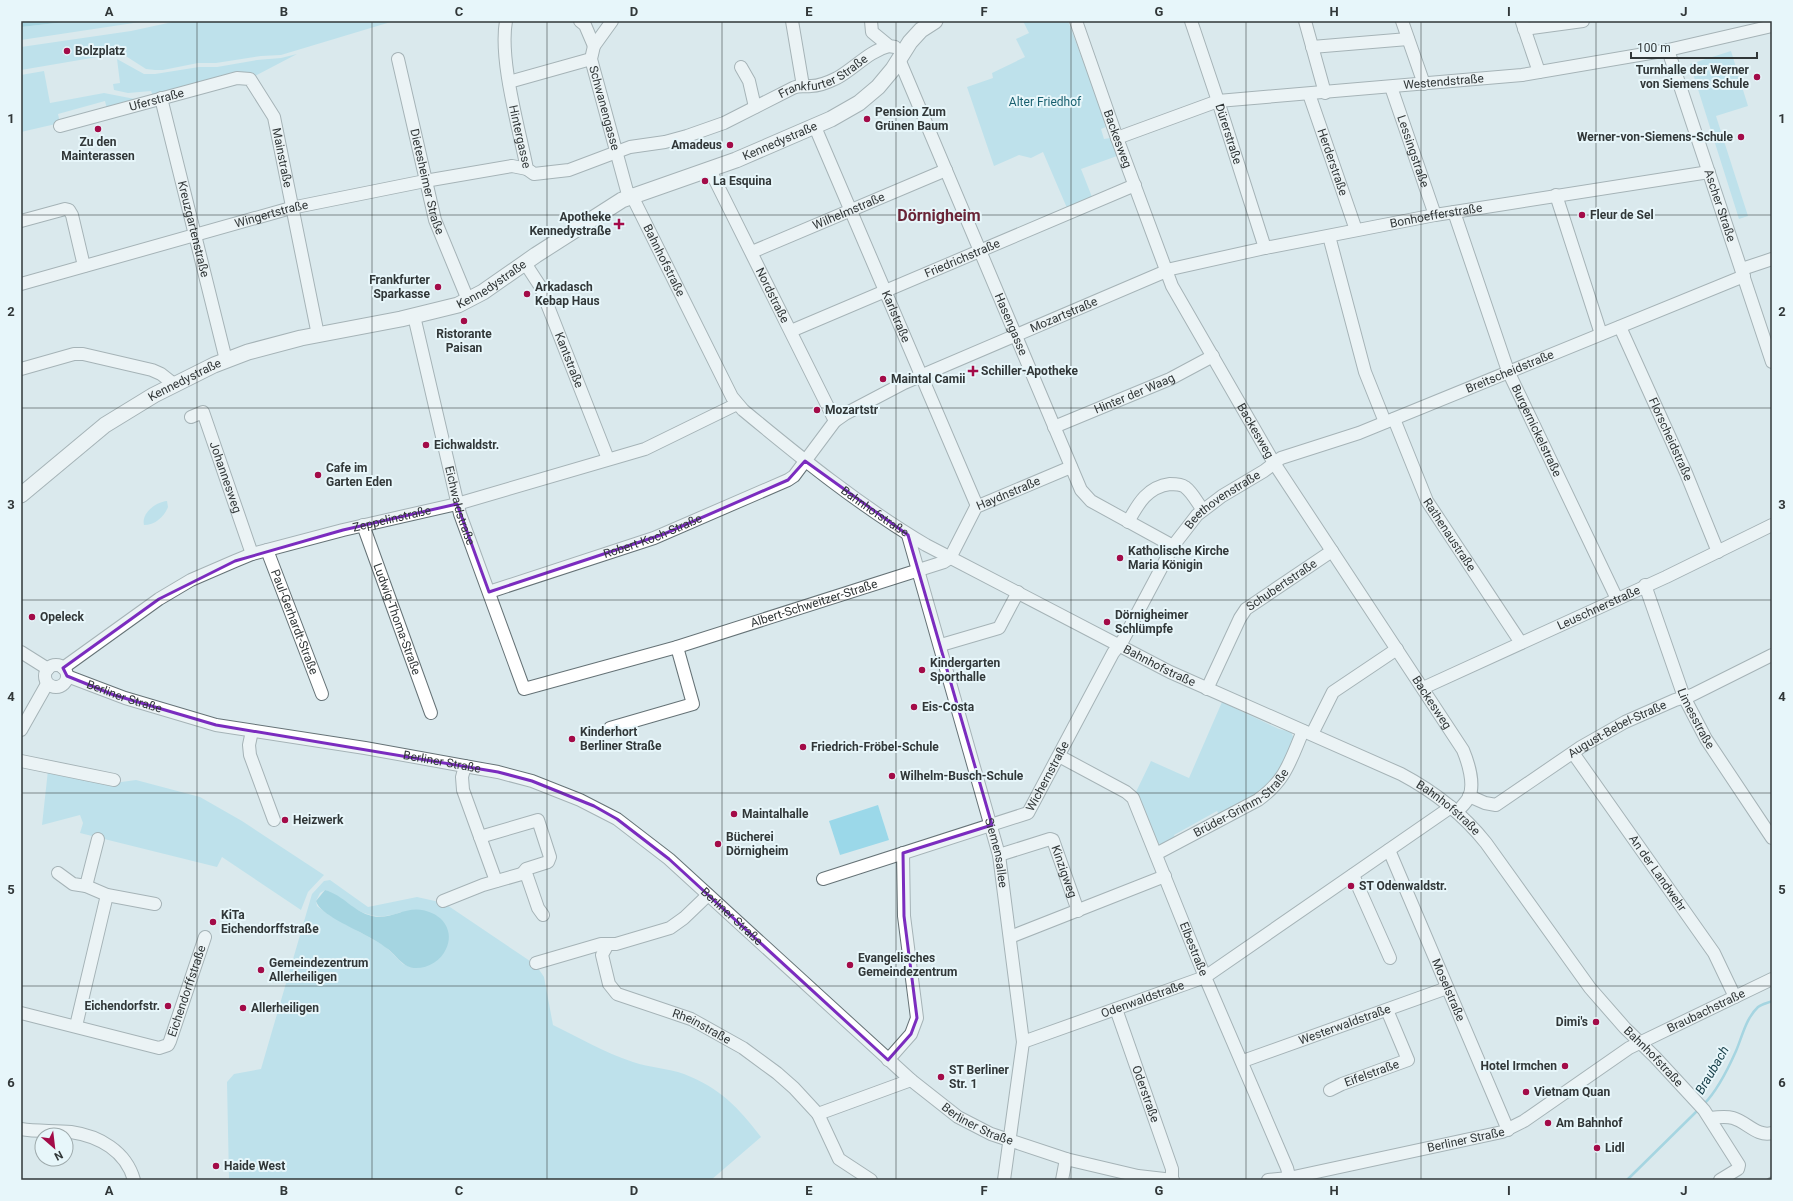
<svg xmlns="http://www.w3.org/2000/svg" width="1793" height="1201" font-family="Roboto,sans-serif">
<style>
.green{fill:#9bd8e9;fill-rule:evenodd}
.water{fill:#65bcd2}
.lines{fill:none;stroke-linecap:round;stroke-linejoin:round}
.stream{stroke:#65bcd2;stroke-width:2.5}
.minor-casing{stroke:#657276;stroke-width:14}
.major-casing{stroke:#657276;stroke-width:17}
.minor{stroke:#fff;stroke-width:12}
.major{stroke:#fff;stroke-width:15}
.rail{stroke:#5b6465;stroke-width:2.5;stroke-dasharray:5 5;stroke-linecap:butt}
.marked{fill:none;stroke:#7b2cbf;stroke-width:3;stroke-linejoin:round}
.grid{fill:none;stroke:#313738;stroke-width:1;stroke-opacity:0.55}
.poi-dot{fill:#a30b48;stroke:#e7f6fa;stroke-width:1.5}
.labels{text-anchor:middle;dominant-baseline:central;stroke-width:4;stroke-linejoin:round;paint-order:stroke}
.poi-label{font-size:12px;font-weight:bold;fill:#313738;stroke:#e7f6fa;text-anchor:start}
.street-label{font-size:12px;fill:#313738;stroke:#e7f6fa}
.park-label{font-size:12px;fill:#185f6f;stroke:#e7f6fa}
.water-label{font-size:13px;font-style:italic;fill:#153d47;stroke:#e7f6fa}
.district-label{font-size:16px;font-weight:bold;fill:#6a2538;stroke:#e7f6fa}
.neatline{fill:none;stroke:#313738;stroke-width:1.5}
.grid-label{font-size:13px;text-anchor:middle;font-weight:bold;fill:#313738}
</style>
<rect width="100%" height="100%" fill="#dae9ed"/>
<g class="green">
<polygon points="74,21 147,21 21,40 21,27"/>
<polygon points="177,21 394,21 281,55 261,56 216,63 198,63 163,70 155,70 146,69 121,53 21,70 21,47 131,31"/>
<polygon points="1023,21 1068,21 1106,122 1104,123 1106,127 1101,129 1104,139 1110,138 1117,156 1081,169 1092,197 1067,208 1043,152 1031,158 1019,155 994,166 967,87 993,78 992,73 1025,57 1016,39 1029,33"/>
<polygon points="1731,51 1748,106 1716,116 1748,216 1739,219 1690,64"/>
<polygon points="297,54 253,77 153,96 151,91 128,93 114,90 113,84 120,83 117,59 144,74 155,74 199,67 217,67 257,60 281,58"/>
<polygon points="44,71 50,103 104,93 140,100 107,109 105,101 58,114 60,123 21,132 21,75"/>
<path d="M167,501L168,507C164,517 155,525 144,525C141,513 156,502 167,501Z"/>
<polygon points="1222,702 1279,729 1291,732 1294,739 1279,773 1257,796 1220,816 1217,811 1174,835 1176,840 1163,845 1155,842 1135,794 1151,761 1189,778"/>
<polygon points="48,770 114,783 136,780 200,797 242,821 324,875 308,892 301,910 222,857 217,867 80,833 83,823 80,815 42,825"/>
<polygon points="878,805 889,840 840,855 829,821"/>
<path d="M330,880L368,907L417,897L444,903L536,965L544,977L553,1025C580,1038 605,1053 633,1062C650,1068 668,1068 684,1074C720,1088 738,1107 761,1137L711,1180H229L227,1082L234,1074L261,1069L312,894L324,881ZM325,890L330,892C354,908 370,924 401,912L413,968L403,964L385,946L329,915L317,906L316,901L320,893Z"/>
</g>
<g class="water">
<polygon points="21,21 74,21 21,27"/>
<path d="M325,890C343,895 354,912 372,916C395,921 408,901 434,914C439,917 442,919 445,924C450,932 450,941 446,949C441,961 427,969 414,968C402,967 395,953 385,947C380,943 373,939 367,936C354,928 320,915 316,901Z"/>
</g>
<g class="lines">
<g class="stream">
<path d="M1704,1104C1718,1090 1728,1069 1736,1051C1742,1037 1746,1018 1758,1007C1762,1004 1768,1003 1772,1001"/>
<polyline points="1627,1180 1699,1109"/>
</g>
<defs>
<g id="minor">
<path id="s1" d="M506,21C499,60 519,128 527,169L534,174L569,170L630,147L665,142L687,136L724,123L793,88C799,85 804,87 811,86C820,86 829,82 837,78C855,68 869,51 889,46"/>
<polyline points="580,21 585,25 594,46"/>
<path id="s2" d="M612,21L594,46L591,59L627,191L632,196L732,397L743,410C801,458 860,506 926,545L1170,672L1401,774C1433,791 1463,814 1486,843L1590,988L1625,1028L1655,1057L1704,1110L1739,1165L1738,1169L1720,1180"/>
<polyline points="792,21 803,86"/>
<polyline points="871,21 872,32 889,46 895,47"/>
<path id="s3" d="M1076,21L1117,138L1172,286L1274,463L1463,750C1468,762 1475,784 1469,797C1466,803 1461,807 1457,812"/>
<path id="s4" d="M1191,21L1218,101L1265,248"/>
<polyline points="1305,21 1325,93"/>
<polyline points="1402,21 1424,84"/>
<polyline points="1522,22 1539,72"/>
<polyline points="1524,29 1583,21"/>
<polyline points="1312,47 1408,39"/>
<path id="s5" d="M1668,50L1772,362"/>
<path id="s6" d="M398,59L435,220L468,300"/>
<path id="s7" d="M899,59L1081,490L1091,501L1173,546"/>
<polyline points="741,67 749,81 755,107"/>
<polyline points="509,82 591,59"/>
<path id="s8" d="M1391,87L1435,215"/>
<path id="s9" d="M1309,94L1356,230"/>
<path id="s10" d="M161,98L226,360"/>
<path id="s11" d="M60,126L237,78L250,79L274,117L318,335"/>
<path id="s12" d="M815,127L977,506"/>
<path id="s13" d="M1117,138L1218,101L1522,75L1668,50L1772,26"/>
<path id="s14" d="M710,170L835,421"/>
<polyline points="1556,195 1601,334"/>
<path id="s15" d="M1454,212L1508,371L1617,599"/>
<polyline points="21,221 65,209 69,210 72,215 84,266"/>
<polyline points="1329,236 1365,372 1385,422"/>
<path id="s16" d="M752,252L946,170"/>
<path id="s17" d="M525,263L540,286L608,459"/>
<polyline points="1742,269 1772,259"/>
<path id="s18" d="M21,284L291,208L425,181L512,166L527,169"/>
<path id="s19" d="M414,316L460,514L524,689L677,647L944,562L950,558L976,507L1071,467"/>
<path id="s20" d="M1620,327L1686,473L1718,552"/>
<path id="s21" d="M791,331L1135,185"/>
<polyline points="21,369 74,354 83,354 152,370 161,374 175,385"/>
<path id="s22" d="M191,417L203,412L252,554"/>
<path id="s23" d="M1394,419L1427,501L1521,643"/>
<path id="s24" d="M1054,427L1170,379L1213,356"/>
<path d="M1128,522C1138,504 1147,487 1170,484C1175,484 1181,484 1185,487C1192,492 1197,502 1202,509"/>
<path id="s25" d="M363,525L431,713"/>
<path id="s26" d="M908,535L999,855L1023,1042L1004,1180"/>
<path id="s27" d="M267,550L322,694"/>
<path id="s28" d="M1645,585L1684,697L1706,739L1772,838"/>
<path id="s29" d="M489,592L654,538L788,480L794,476L835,421L845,414L904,383L1171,269L1265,248L1435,215L1709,172"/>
<polyline points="941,645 999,628 1018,592"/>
<polyline points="21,652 48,669"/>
<circle cx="56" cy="676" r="11"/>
<path id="s30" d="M63,668L159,599L191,580L235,561L252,554L343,530L457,504L645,449L737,404"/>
<path id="s31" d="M67,676L125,698L216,725L365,748L498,772L532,781L580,800L617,819L669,859L911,1080L958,1117L991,1134L1066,1159L1138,1176L1173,1180"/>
<path id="s32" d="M1423,688L1666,577L1772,525"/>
<path id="s33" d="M1207,689L1240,618L1246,609L1332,551"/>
<polyline points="610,728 693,704 677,647"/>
<polyline points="21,730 47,684"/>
<polyline points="252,731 249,745 250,755 274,820"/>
<polyline points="1312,734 1333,692 1397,649"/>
<path id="s34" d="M1573,753L1714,953L1735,997"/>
<path id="s35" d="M1059,756L1126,792L1133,798L1205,977L1287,1168L1290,1180"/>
<polyline points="21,761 114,780"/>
<polyline points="465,766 462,777 463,790 496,881"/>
<path id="s36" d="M1469,796L1485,803L1496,805L1581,747L1625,722L1675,700L1692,695L1772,655"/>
<polyline points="480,837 538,820 550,857 548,862 526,869 522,874"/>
<path id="s37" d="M1389,850L1508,1130"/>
<path id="s38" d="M1156,854L1258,800C1286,780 1290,761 1303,731"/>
<path id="s39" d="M999,855L1050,839L1053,840L1078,911"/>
<polyline points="58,873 73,884 86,886 107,895 155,904"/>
<polyline points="1353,875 1390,958"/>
<path id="s40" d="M823,879L1028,813L1113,653L1123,640L1173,546L1197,515L1222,496L1264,471L1281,458L1359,433L1744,276"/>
<polyline points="86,886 98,839"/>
<polyline points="443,901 483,885 525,873 527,876 538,908 543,915"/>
<polyline points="1010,937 1165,876"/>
<path id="s41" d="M608,944L602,955L609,984L617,994L691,1019L743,1048L777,1073L794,1088L818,1114L839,1159L871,1180"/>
<polyline points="536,963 601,944 616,944 670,928 684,918 708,895"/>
<path id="s42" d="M1116,1009L1172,1169V1180"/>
<path id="s43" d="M21,1013L159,1048L168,1045L170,1041L205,937"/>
<polyline points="76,1026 107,895"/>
<path id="s44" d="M1023,1042L1205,977L1451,807"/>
<polyline points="888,1060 911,1034 917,1018 904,916 903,853"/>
<path id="s45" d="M1243,1061L1447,988"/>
<path id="s46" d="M1330,1090L1342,1084L1408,1060L1387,1010"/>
<polyline points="818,1114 911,1080"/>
<path d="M1710,1118C1718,1117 1726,1116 1733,1118C1747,1122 1757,1137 1772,1133"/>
<path d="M21,1129C37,1132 54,1130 71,1132C99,1136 126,1151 134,1180"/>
<polyline points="1062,1180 1066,1159"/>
<path id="s47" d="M1268,1180L1289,1178L1502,1132L1524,1121L1629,1048L1772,979"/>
</g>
<g id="major">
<path id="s48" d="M21,495L105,425L154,395L214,365L248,352L301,338L401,319L458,305L483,292L536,255L622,200L736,160L831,119L859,103L878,87L893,69L910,42L921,30L935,21"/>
</g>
</defs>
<use href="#minor" class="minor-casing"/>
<use href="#major" class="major-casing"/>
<use href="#minor" class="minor"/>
<use href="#major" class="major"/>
<polyline class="rail" points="1767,1180 1772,1177"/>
</g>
<path d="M0 0H1793V1201H0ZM805,461L908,535L992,825L903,853L904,916L917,1018L911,1034L888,1060L669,859L617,819L594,806L532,781L498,772L216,725L114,695L67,676L63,668L159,599L235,561L343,530L457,504L489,592L664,534L788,480Z" fill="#dae9ed" fill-opacity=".55" fill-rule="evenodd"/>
<path class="marked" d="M805,461L908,535L992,825L903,853L904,916L917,1018L911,1034L888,1060L669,859L617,819L594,806L532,781L498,772L216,725L114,695L67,676L63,668L159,599L235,561L343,530L457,504L489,592L664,534L788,480Z"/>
<path class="grid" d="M197,21V1180M372,21V1180M547,21V1180M722,21V1180M896,21V1180M1071,21V1180M1246,21V1180M1421,21V1180M1596,21V1180M21,215H1772M21,408H1772M21,600H1772M21,793H1772M21,986H1772"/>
<g class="poi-dot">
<circle cx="67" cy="51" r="4"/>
<circle cx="1757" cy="77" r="4"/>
<circle cx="867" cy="119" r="4"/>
<circle cx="98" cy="129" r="4"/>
<circle cx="1741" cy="137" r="4"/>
<circle cx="730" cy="145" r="4"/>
<circle cx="705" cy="181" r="4"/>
<circle cx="1582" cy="215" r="4"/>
<path d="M617 218h4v4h4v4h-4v4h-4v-4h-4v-4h4z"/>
<circle cx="438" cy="287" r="4"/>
<circle cx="527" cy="294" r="4"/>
<circle cx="464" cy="321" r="4"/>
<path d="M971 365h4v4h4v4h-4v4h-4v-4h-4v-4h4z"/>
<circle cx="883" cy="379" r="4"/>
<circle cx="817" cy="410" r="4"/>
<circle cx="426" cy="445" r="4"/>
<circle cx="318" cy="475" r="4"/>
<circle cx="1120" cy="558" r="4"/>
<circle cx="32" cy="617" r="4"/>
<circle cx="1107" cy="622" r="4"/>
<circle cx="922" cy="670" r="4"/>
<circle cx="914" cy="707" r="4"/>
<circle cx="572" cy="739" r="4"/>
<circle cx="803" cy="747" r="4"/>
<circle cx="892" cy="776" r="4"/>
<circle cx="734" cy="814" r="4"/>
<circle cx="285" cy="820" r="4"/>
<circle cx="718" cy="844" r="4"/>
<circle cx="1351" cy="886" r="4"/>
<circle cx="213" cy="922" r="4"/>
<circle cx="850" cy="965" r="4"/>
<circle cx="261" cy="970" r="4"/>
<circle cx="168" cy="1006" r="4"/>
<circle cx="243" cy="1008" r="4"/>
<circle cx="1596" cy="1022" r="4"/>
<circle cx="1565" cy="1066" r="4"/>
<circle cx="941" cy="1077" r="4"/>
<circle cx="1526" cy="1092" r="4"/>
<circle cx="1548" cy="1123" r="4"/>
<circle cx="1597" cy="1148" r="4"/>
<circle cx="216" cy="1166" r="4"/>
</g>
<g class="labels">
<g class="poi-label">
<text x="75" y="51">Bolzplatz</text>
<text x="1749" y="70" text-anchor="end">Turnhalle der Werner<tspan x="1749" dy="14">von Siemens Schule</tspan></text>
<text x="875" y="112">Pension Zum<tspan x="875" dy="14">Grünen Baum</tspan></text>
<text x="1733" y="137" text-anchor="end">Werner-von-Siemens-Schule</text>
<text x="98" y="142" text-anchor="middle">Zu den<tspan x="98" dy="14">Mainterassen</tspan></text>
<text x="722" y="145" text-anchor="end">Amadeus</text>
<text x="713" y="181">La Esquina</text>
<text x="1590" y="215">Fleur de Sel</text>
<text x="611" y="217" text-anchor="end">Apotheke<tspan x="611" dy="14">Kennedystraße</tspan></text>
<text x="430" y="280" text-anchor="end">Frankfurter<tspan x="430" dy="14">Sparkasse</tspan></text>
<text x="535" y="287">Arkadasch<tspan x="535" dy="14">Kebap Haus</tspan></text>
<text x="464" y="334" text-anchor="middle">Ristorante<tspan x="464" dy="14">Paisan</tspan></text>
<text x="981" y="371">Schiller-Apotheke</text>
<text x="891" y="379">Maintal Camii</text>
<text x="825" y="410">Mozartstr</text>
<text x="434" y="445">Eichwaldstr.</text>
<text x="326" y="468">Cafe im<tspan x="326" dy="14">Garten Eden</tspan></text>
<text x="1128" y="551">Katholische Kirche<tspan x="1128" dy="14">Maria Königin</tspan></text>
<text x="1115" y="615">Dörnigheimer<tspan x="1115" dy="14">Schlümpfe</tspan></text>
<text x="40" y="617">Opeleck</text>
<text x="930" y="663">Kindergarten<tspan x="930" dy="14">Sporthalle</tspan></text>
<text x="922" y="707">Eis-Costa</text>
<text x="580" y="732">Kinderhort<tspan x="580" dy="14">Berliner Straße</tspan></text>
<text x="811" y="747">Friedrich-Fröbel-Schule</text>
<text x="900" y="776">Wilhelm-Busch-Schule</text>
<text x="742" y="814">Maintalhalle</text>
<text x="293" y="820">Heizwerk</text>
<text x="726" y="837">Bücherei<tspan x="726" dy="14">Dörnigheim</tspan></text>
<text x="1359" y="886">ST Odenwaldstr.</text>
<text x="221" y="915">KiTa<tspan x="221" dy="14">Eichendorffstraße</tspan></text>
<text x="858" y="958">Evangelisches<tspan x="858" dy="14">Gemeindezentrum</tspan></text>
<text x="269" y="963">Gemeindezentrum<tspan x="269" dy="14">Allerheiligen</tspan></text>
<text x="160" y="1006" text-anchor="end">Eichendorfstr.</text>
<text x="251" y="1008">Allerheiligen</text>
<text x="1588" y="1022" text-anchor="end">Dimi's</text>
<text x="1557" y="1066" text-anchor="end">Hotel Irmchen</text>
<text x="949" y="1070">ST Berliner<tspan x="949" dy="14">Str. 1</tspan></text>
<text x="1534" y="1092">Vietnam Quan</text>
<text x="1556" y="1123">Am Bahnhof</text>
<text x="1605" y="1148">Lidl</text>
<text x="224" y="1166">Haide West</text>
</g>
<g class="street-label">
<text stroke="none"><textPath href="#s1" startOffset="467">Frankfurter Straße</textPath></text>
<text stroke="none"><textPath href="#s13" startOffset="334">Westendstraße</textPath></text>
<text stroke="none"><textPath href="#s11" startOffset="100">Uferstraße</textPath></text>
<text stroke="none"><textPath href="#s2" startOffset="95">Schwanengasse</textPath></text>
<text stroke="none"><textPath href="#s4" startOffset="119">Dürerstraße</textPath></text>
<text stroke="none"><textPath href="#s1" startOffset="117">Hintergasse</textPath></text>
<text stroke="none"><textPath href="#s3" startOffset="125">Backesweg</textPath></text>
<text stroke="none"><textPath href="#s48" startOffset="849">Kennedystraße</textPath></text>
<text stroke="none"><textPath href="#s8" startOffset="68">Lessingstraße</textPath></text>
<text stroke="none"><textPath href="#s11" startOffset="283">Mainstraße</textPath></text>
<text stroke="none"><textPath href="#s9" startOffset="72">Herderstraße</textPath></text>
<text stroke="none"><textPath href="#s6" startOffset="126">Dietesheimer Straße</textPath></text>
<text stroke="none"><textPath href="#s5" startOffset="164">Ascher Straße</textPath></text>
<text stroke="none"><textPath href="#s16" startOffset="105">Wilhelmstraße</textPath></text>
<text stroke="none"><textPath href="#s18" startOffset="260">Wingertstraße</textPath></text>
<text stroke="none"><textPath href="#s29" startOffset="1035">Bonhoefferstraße</textPath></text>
<text stroke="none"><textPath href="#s10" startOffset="135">Kreuzgartenstraße</textPath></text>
<text stroke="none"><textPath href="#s21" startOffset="186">Friedrichstraße</textPath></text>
<text stroke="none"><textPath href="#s2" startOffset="260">Bahnhofstraße</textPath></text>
<text stroke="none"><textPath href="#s48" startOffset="525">Kennedystraße</textPath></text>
<text stroke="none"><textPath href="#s14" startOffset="140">Nordstraße</textPath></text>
<text stroke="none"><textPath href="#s29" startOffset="648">Mozartstraße</textPath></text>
<text stroke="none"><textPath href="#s12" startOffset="206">Karlstraße</textPath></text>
<text stroke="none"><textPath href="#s7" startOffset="288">Hasengasse</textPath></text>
<text stroke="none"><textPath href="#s17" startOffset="107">Kantstraße</textPath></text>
<text stroke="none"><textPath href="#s40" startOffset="905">Breitscheidstraße</textPath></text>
<text stroke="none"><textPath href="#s48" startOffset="201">Kennedystraße</textPath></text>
<text stroke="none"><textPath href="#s24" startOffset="87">Hinter der Waag</textPath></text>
<text stroke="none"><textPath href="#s3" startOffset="449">Backesweg</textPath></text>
<text stroke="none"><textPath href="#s15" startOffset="234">Burgernickelstraße</textPath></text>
<text stroke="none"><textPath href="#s20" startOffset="123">Florscheidstraße</textPath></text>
<text stroke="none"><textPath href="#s22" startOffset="82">Johannesweg</textPath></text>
<text stroke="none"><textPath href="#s19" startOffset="928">Haydnstraße</textPath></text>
<text stroke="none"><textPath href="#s40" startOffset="588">Beethovenstraße</textPath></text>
<text stroke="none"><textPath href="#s19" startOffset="195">Eichwaldstraße</textPath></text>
<text stroke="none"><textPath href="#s2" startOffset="596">Bahnhofstraße</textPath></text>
<text stroke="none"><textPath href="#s30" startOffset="366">Zeppelinstraße</textPath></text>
<text stroke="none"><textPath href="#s23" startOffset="129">Rathenaustraße</textPath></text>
<text stroke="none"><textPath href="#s29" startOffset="173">Robert-Koch-Straße</textPath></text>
<text stroke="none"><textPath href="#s33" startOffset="132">Schubertstraße</textPath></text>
<text stroke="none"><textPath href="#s19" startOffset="692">Albert-Schweitzer-Straße</textPath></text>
<text stroke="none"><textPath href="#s32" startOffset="193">Leuschnerstraße</textPath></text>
<text stroke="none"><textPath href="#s25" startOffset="100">Ludwig-Thoma-Straße</textPath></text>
<text stroke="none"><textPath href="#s27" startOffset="77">Paul-Gerhardt-Straße</textPath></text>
<text stroke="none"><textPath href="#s2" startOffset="920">Bahnhofstraße</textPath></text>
<text stroke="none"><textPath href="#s31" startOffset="61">Berliner Straße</textPath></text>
<text stroke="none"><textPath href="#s3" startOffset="773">Backesweg</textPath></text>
<text stroke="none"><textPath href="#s28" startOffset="143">Limesstraße</textPath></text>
<text stroke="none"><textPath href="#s36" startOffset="172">August-Bebel-Straße</textPath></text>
<text stroke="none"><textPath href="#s31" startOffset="386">Berliner Straße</textPath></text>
<text stroke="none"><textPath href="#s40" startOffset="257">Wichernstraße</textPath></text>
<text stroke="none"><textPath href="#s38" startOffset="100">Brüder-Grimm-Straße</textPath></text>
<text stroke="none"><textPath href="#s2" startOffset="1243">Bahnhofstraße</textPath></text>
<text stroke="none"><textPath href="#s26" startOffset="330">Siemensallee</textPath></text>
<text stroke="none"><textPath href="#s39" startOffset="90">Kinzigweg</textPath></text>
<text stroke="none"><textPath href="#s34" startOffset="147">An der Landwehr</textPath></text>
<text stroke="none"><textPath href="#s31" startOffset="722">Berliner Straße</textPath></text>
<text stroke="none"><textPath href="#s35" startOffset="248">Elbestraße</textPath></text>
<text stroke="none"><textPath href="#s37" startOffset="152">Moselstraße</textPath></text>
<text stroke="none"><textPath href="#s43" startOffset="209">Eichendorffstraße</textPath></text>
<text stroke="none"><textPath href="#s44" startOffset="127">Odenwaldstraße</textPath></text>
<text stroke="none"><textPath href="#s47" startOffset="477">Braubachstraße</textPath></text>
<text stroke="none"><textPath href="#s45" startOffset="108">Westerwaldstraße</textPath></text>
<text stroke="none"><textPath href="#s41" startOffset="146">Rheinstraße</textPath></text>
<text stroke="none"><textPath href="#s2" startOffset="1567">Bahnhofstraße</textPath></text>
<text stroke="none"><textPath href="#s46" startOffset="45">Eifelstraße</textPath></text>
<text stroke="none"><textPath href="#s42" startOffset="90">Oderstraße</textPath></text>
<text stroke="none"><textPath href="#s31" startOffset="1045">Berliner Straße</textPath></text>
<text stroke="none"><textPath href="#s47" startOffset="202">Berliner Straße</textPath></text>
</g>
<g class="park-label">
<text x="1045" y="102">Alter Friedhof</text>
</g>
<g class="water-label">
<text transform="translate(1712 1070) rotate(-60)">Braubach</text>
</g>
<g class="district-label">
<text x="939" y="215">Dörnigheim</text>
</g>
</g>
<rect width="1793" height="1201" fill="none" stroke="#e7f6fa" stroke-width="44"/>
<g transform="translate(54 1147) rotate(152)"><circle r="19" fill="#e7f6fa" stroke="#9eaaac"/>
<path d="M0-3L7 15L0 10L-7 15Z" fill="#a30b48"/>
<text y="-6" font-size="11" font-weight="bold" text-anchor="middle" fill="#313738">N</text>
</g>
<path d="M1631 52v6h126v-6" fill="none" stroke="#313738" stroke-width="2"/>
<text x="1637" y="52" font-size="12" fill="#313738" stroke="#e7f6fa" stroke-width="3" paint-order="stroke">100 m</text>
<rect x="22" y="22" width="1749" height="1157" class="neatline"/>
<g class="grid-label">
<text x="109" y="16">A</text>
<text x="284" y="16">B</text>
<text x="459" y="16">C</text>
<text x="634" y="16">D</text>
<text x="809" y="16">E</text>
<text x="984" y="16">F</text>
<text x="1159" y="16">G</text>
<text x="1334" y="16">H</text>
<text x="1509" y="16">I</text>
<text x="1684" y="16">J</text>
<text x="11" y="123">1</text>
<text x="1782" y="123">1</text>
<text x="11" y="316">2</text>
<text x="1782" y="316">2</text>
<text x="11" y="509">3</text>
<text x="1782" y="509">3</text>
<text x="11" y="701">4</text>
<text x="1782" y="701">4</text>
<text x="11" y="894">5</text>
<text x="1782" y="894">5</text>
<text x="11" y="1087">6</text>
<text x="1782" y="1087">6</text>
<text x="109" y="1195">A</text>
<text x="284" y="1195">B</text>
<text x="459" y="1195">C</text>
<text x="634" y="1195">D</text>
<text x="809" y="1195">E</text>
<text x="984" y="1195">F</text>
<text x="1159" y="1195">G</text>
<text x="1334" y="1195">H</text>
<text x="1509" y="1195">I</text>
<text x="1684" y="1195">J</text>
</g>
</svg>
